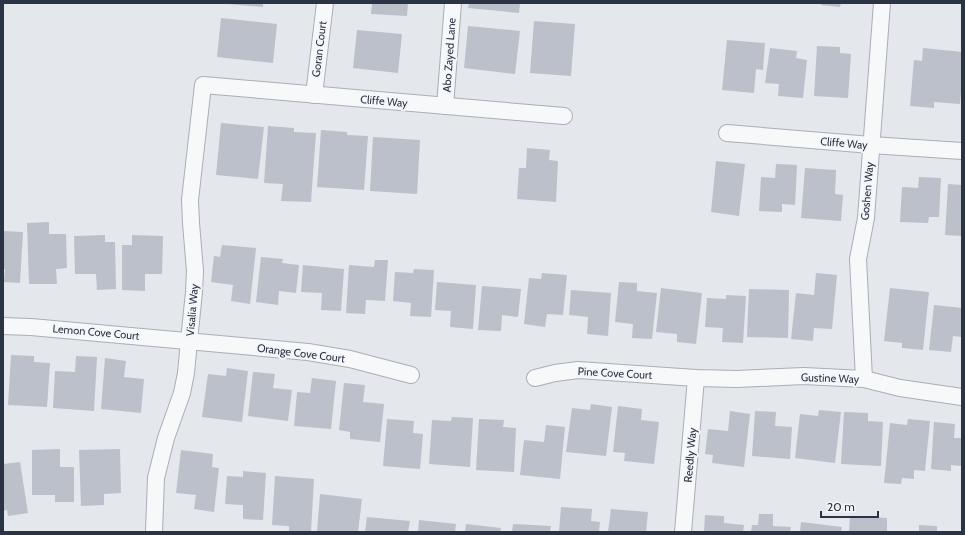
<svg xmlns="http://www.w3.org/2000/svg" width="965" height="535" font-family="Cabin,sans-serif">
<style>
.building{fill:#bbc0ca}
.lines{fill:none;stroke-linecap:round;stroke-linejoin:round}
.minor-casing{stroke:#a9aeb7;stroke-width:18}
.minor{stroke:#f7f8fa;stroke-width:16}
.labels{text-anchor:middle;dominant-baseline:central;stroke-width:4;stroke-linejoin:round;paint-order:stroke}
.street-label{font-size:11px;fill:#2b3445;stroke:#f4f6f9}
</style>
<rect width="100%" height="100%" fill="#e4e7ec"/>
<g class="building">
<polygon points="228,3 263,3 263,7 228,4"/>
<polygon points="372,3 408,3 407,16 371,14"/>
<polygon points="469,3 520,3 519,13 468,8"/>
<polygon points="822,3 841,3 840,7 821,5"/>
<polygon points="221,18 277,24 273,63 217,57"/>
<polygon points="534,21 575,24 571,76 530,73"/>
<polygon points="468,26 520,31 515,74 464,68"/>
<polygon points="357,30 402,34 398,73 353,68"/>
<polygon points="727,40 765,43 763,70 756,69 754,93 722,90"/>
<polygon points="817,46 840,47 840,53 851,54 848,98 814,96"/>
<polygon points="770,48 797,51 796,58 807,60 803,98 778,96 779,84 765,83"/>
<polygon points="923,48 962,52 962,80 960,104 934,102 934,108 910,106 914,60 922,61"/>
<polygon points="221,123 264,127 258,179 216,175"/>
<polygon points="268,126 294,128 294,132 316,133 311,202 281,201 283,184 264,183"/>
<polygon points="321,130 347,132 347,135 368,136 364,190 317,187"/>
<polygon points="373,137 420,140 417,194 370,191"/>
<polygon points="527,148 550,150 549,160 558,161 556,202 517,199 519,168 526,168"/>
<polygon points="716,161 745,164 739,216 711,212"/>
<polygon points="776,164 797,165 795,205 782,204 782,212 759,211 761,177 775,178"/>
<polygon points="805,168 836,170 835,194 843,195 841,221 801,218"/>
<polygon points="919,177 941,178 939,217 929,217 928,223 900,222 902,187 918,188"/>
<polygon points="948,184 962,185 962,236 945,235"/>
<polygon points="49,222 49,234 66,234 67,268 56,269 57,284 29,284 27,223"/>
<polygon points="3,231 23,232 20,283 4,282 5,269 3,269"/>
<polygon points="105,235 105,242 115,242 116,289 97,290 96,274 75,274 74,236"/>
<polygon points="132,235 163,236 162,274 145,274 145,291 122,290 122,245 132,245"/>
<polygon points="222,245 256,248 250,304 231,301 233,285 211,282 214,256 220,257"/>
<polygon points="261,257 283,259 282,263 299,265 296,293 279,291 278,305 256,302"/>
<polygon points="375,260 388,260 385,301 366,300 365,314 346,313 349,265 374,267"/>
<polygon points="303,265 344,269 341,311 321,310 322,293 301,292"/>
<polygon points="414,269 434,270 431,317 410,316 411,303 393,301 395,272 413,273"/>
<polygon points="542,273 567,275 563,315 547,314 545,327 524,324 529,278 541,279"/>
<polygon points="816,273 837,275 832,329 814,328 813,341 791,339 796,293 814,295"/>
<polygon points="437,282 476,285 473,329 450,327 451,311 435,310"/>
<polygon points="619,282 637,283 637,291 657,293 652,339 632,338 633,324 615,322"/>
<polygon points="482,286 521,289 518,317 502,315 501,331 478,330"/>
<polygon points="661,288 702,293 696,344 677,342 677,334 656,332"/>
<polygon points="890,288 929,292 923,350 902,348 902,343 884,341"/>
<polygon points="749,289 789,290 788,338 747,337"/>
<polygon points="571,290 611,293 608,336 587,334 588,317 569,315"/>
<polygon points="726,295 746,296 743,343 722,342 723,328 705,327 707,298 726,299"/>
<polygon points="934,305 962,308 962,337 953,336 951,352 929,350"/>
<polygon points="11,355 34,356 34,362 50,363 47,407 8,405"/>
<polygon points="76,356 97,357 94,411 53,408 55,371 75,372"/>
<polygon points="105,358 126,361 124,377 144,379 141,413 101,409"/>
<polygon points="227,368 248,371 242,422 202,417 208,374 226,376"/>
<polygon points="253,372 275,374 273,388 292,390 288,421 248,416"/>
<polygon points="312,378 336,381 331,429 294,426 297,392 310,393"/>
<polygon points="344,383 365,385 363,402 384,404 380,442 350,439 350,432 339,430"/>
<polygon points="591,404 612,407 606,456 566,452 572,408 590,410"/>
<polygon points="618,406 642,409 641,420 659,422 654,464 624,461 625,453 613,452"/>
<polygon points="819,410 841,412 835,463 795,458 800,414 818,416"/>
<polygon points="730,411 750,414 744,467 712,463 713,455 705,454 708,429 728,431"/>
<polygon points="755,411 776,412 775,426 792,427 790,459 752,456"/>
<polygon points="844,412 868,413 868,421 883,422 881,466 841,464"/>
<polygon points="452,417 473,418 470,467 429,464 432,420 451,421"/>
<polygon points="387,419 414,421 413,433 423,434 420,469 383,466"/>
<polygon points="479,419 504,420 503,427 516,428 514,472 476,470"/>
<polygon points="908,419 930,421 925,471 914,470 914,479 902,478 901,484 884,483 890,423 907,425"/>
<polygon points="934,422 955,424 954,438 962,438 962,466 951,465 951,471 931,469"/>
<polygon points="546,425 565,427 560,479 520,475 524,440 544,442"/>
<polygon points="60,449 60,467 74,467 74,502 55,502 55,495 32,495 32,450"/>
<polygon points="120,449 121,493 104,494 104,505 81,506 79,450"/>
<polygon points="181,450 213,454 212,467 219,468 214,512 194,509 196,495 176,493"/>
<polygon points="20,462 28,513 8,516 7,510 3,511 3,464"/>
<polygon points="243,471 266,473 263,520 243,519 243,505 225,504 227,476 243,477"/>
<polygon points="275,476 314,479 311,532 289,532 289,526 272,525"/>
<polygon points="320,494 362,499 358,532 317,532"/>
<polygon points="561,507 592,509 591,521 600,522 599,532 559,532"/>
<polygon points="611,509 648,512 646,532 608,532"/>
<polygon points="759,514 773,514 773,526 791,527 790,532 751,532 752,525 758,525"/>
<polygon points="705,515 724,516 724,523 744,525 743,532 704,532"/>
<polygon points="850,516 887,518 887,532 849,532"/>
<polygon points="367,517 410,521 408,532 365,532"/>
<polygon points="419,520 456,524 455,532 418,532"/>
<polygon points="801,522 842,527 841,532 800,532"/>
<polygon points="466,524 501,528 500,532 465,532"/>
<polygon points="513,524 551,526 550,532 512,532"/>
<polygon points="919,525 937,526 937,532 919,532"/>
</g>
<g class="lines">
<defs>
<g id="minor">
<polyline points="314,95 325,3"/>
<polyline points="445,106 453,3"/>
<polyline points="727,133 871,145 962,151"/>
<polyline points="3,326 31,327 308,352 350,359 411,375"/>
<polyline points="535,378 555,373 578,370 696,378 737,379 804,376 864,379 900,388 962,397"/>
<polyline points="864,379 858,259 866,218 882,3"/>
<polyline points="154,532 156,478 166,438 182,393 186,373 189,341 194,292 195,271 191,223 190,200 203,85 564,116"/>
<polyline points="683,532 696,378"/>
</g>
</defs>
<use href="#minor" class="minor-casing"/>
<use href="#minor" class="minor"/>
</g>
<g class="labels">
<g class="street-label">
<text transform="translate(319 49) rotate(-83)">Goran Court</text>
<text transform="translate(449 55) rotate(-86)">Abo Zayed Lane</text>
<text transform="translate(384 101) rotate(5)">Cliffe Way</text>
<text transform="translate(844 143) rotate(5)">Cliffe Way</text>
<text transform="translate(867 191) rotate(-85)">Goshen Way</text>
<text transform="translate(192 310) rotate(-85)">Visalia Way</text>
<text transform="translate(96 332) rotate(5)">Lemon Cove Court</text>
<text transform="translate(301 353) rotate(7)">Orange Cove Court</text>
<text transform="translate(615 373) rotate(3)">Pine Cove Court</text>
<text transform="translate(830 378) rotate(2)">Gustine Way</text>
<text transform="translate(690 455) rotate(-85)">Reedly Way</text>
</g>
</g>
<rect width="965" height="535" fill="none" stroke="#2b3445" stroke-width="8"/>
<path d="M821 511v6h57v-6" fill="none" stroke="#2b3445" stroke-width="2"/>
<text x="827" y="511" font-size="12" fill="#2b3445" stroke="#f4f6f9" stroke-width="3" paint-order="stroke">20 m</text>
</svg>
